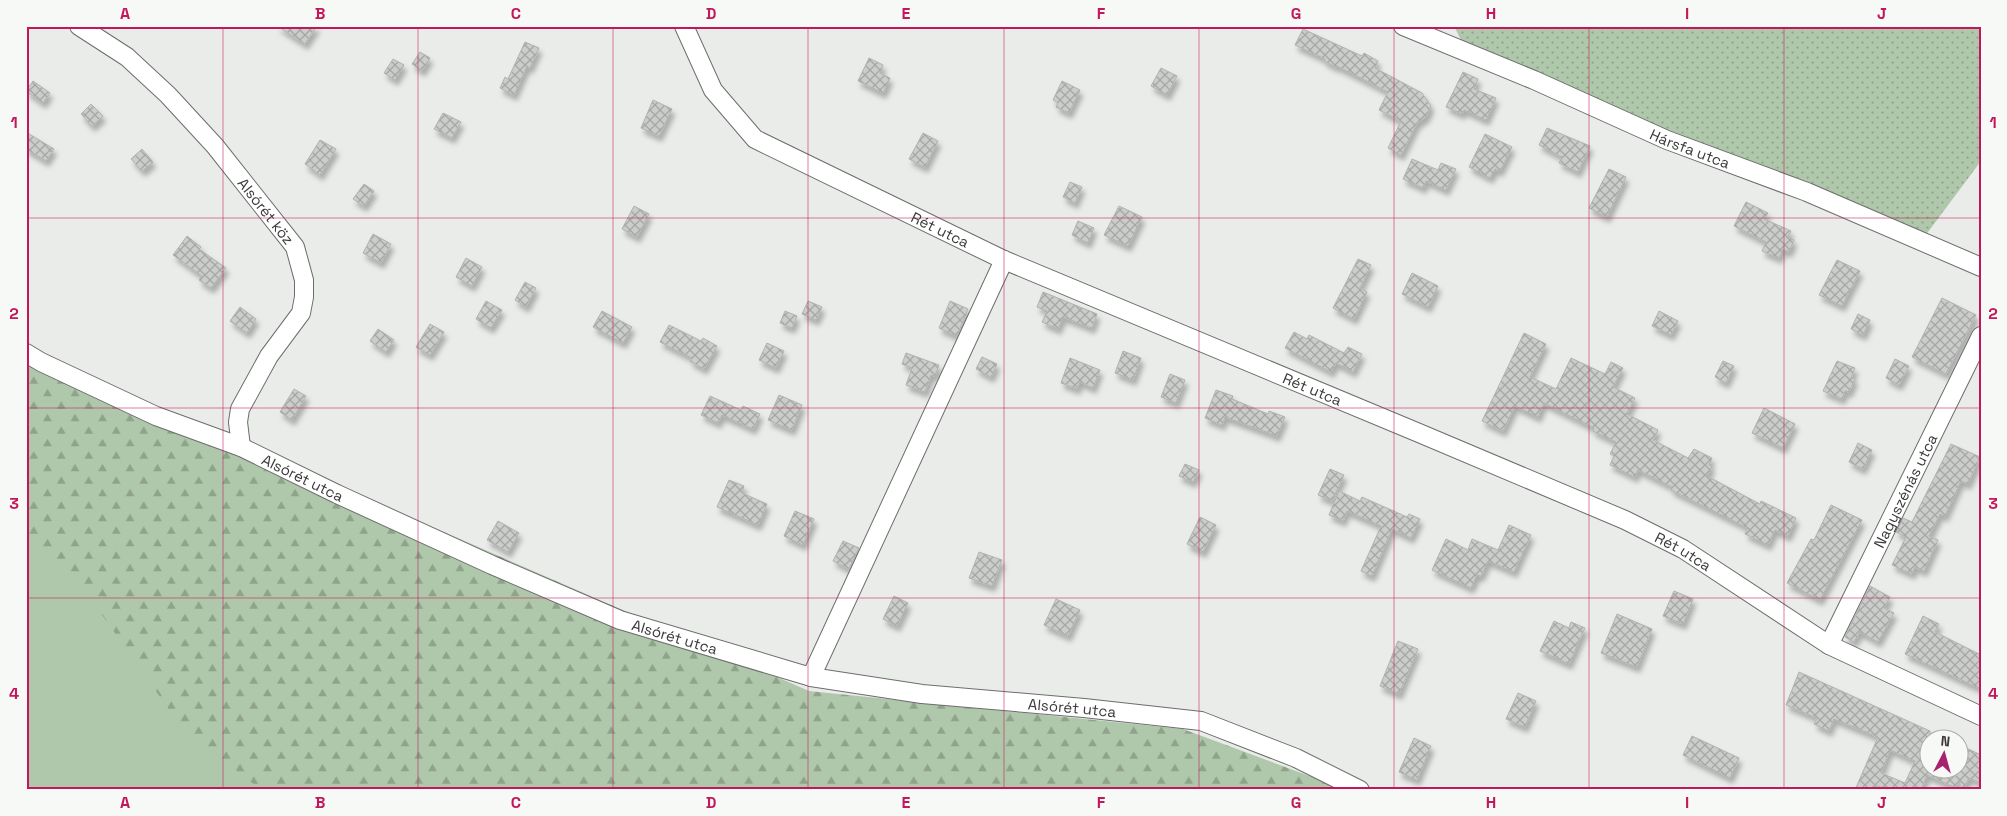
<svg xmlns="http://www.w3.org/2000/svg" width="2007" height="816" font-family="'Space Grotesk',sans-serif">
<style>
.grass{fill:url(#grass-dots)}
.forest{fill:url(#forest-firs)}
.park{fill:#afc7aa}
.building{fill:url(#building-cross-hatch);stroke:#b0b2b0;fill-rule:evenodd;filter:url(#shadow)}
.lines{fill:none;stroke-linecap:round;stroke-linejoin:round}
.minor-casing{stroke:#6c6e6c;stroke-width:20}
.minor{stroke:#fff;stroke-width:18}
.grid{fill:none;stroke:#c2185b;stroke-width:1;stroke-opacity:0.55}
.labels{text-anchor:middle;dominant-baseline:central;stroke-width:4;stroke-linejoin:round;paint-order:stroke}
.street-label{font-size:15px;fill:#393a39;stroke:#f7f9f7}
.neatline{fill:none;stroke:#c2185b;stroke-width:2}
.grid-label{font-size:16px;text-anchor:middle;font-weight:bold;fill:#c2185b}
</style>
<defs>
<pattern id="grass-dots" width="8" height="8" patternUnits="userSpaceOnUse" patternTransform="scale(1.25)"><rect width="8" height="8" fill="#afc7aa"/><path d="M2 2h.1M6 6h.1" fill="none" stroke="#8fa38b" stroke-width="1.8" stroke-linecap="round"/></pattern>
<pattern id="forest-firs" width="22" height="20" patternUnits="userSpaceOnUse" patternTransform="scale(1.25)"><rect width="22" height="20" fill="#afc7aa"/><path d="M5 1l3.5 6h-7zM16 11l3.5 6h-7z" fill="#8fa38b"/></pattern>
<pattern id="building-cross-hatch" width="8" height="8" patternUnits="userSpaceOnUse" patternTransform="scale(1.25)"><rect width="8" height="8" fill="#cbcdca"/><path d="M0 0l8 8M0 8l8-8" fill="none" stroke="#a6a7a5"/></pattern>
<filter id="shadow"><feDropShadow dx="3" dy="5.5" stdDeviation="2.5" flood-color="#0004"/></filter>
</defs>
<rect width="100%" height="100%" fill="#eaece9"/>
<polygon class="grass" points="1454,26 1981,26 1981,161 1925,236 1645,127 1464,46"/>
<polygon class="forest" points="26,350 809,691 1183,729 1347,790 26,790"/>
<polygon class="park" points="26,545 81,585 182,728 261,790 26,790"/>
<g class="building">
<polygon points="277,26 317,26 305,44"/>
<polygon points="1303,29 1362,56 1364,53 1378,61 1375,68 1422,93 1431,106 1426,117 1417,123 1401,155 1388,148 1401,121 1379,110 1388,92 1337,66 1336,67 1324,61 1325,59 1295,45"/>
<polygon points="525,42 539,48 530,68 527,66 514,95 500,88 505,77 508,79"/>
<polygon points="420,52 430,58 422,71 412,64"/>
<polygon points="869,58 883,65 880,73 890,78 883,93 858,81"/>
<polygon points="393,59 404,65 395,80 384,73"/>
<polygon points="1161,68 1177,76 1167,95 1151,86"/>
<polygon points="1463,72 1478,79 1474,89 1496,98 1486,120 1464,110 1462,114 1446,107"/>
<polygon points="33,81 50,93 43,103 26,91"/>
<polygon points="1062,81 1080,90 1069,113 1056,107 1058,103 1053,100"/>
<polygon points="653,100 672,109 659,136 641,128"/>
<polygon points="91,104 103,116 92,126 81,114"/>
<polygon points="443,113 461,122 452,138 434,129"/>
<polygon points="1547,128 1590,146 1578,172 1559,163 1562,157 1539,145"/>
<polygon points="26,132 54,149 46,161 26,149"/>
<polygon points="923,133 938,141 925,167 909,159"/>
<polygon points="1485,134 1512,147 1500,171 1495,169 1490,178 1469,167"/>
<polygon points="320,140 336,149 320,175 305,164"/>
<polygon points="142,149 153,162 142,171 131,159"/>
<polygon points="1412,159 1438,170 1441,163 1456,169 1446,190 1426,181 1423,188 1403,179"/>
<polygon points="1609,169 1626,177 1607,217 1589,208"/>
<polygon points="1070,182 1082,187 1075,203 1063,197"/>
<polygon points="364,184 374,191 364,206 353,199"/>
<polygon points="1746,202 1768,213 1764,219 1791,231 1788,237 1794,240 1789,252 1783,249 1779,258 1762,251 1766,242 1734,226"/>
<polygon points="634,206 649,214 637,237 622,229"/>
<polygon points="1119,206 1142,217 1128,246 1104,235"/>
<polygon points="1078,221 1094,228 1088,243 1072,235"/>
<polygon points="373,234 391,244 381,263 363,253"/>
<polygon points="187,236 201,247 199,249 226,268 211,288 199,280 202,276 173,255"/>
<polygon points="466,258 482,267 472,286 456,277"/>
<polygon points="1358,259 1371,265 1360,288 1367,292 1354,319 1333,308"/>
<polygon points="1837,260 1860,271 1842,306 1819,295"/>
<polygon points="1412,273 1438,286 1428,307 1402,294"/>
<polygon points="525,282 536,288 526,307 515,300"/>
<polygon points="1043,292 1097,314 1092,328 1063,317 1058,329 1042,322 1047,311 1037,307"/>
<polygon points="1942,298 1976,315 1946,374 1912,357"/>
<polygon points="486,301 502,310 491,328 476,319"/>
<polygon points="808,301 822,307 816,320 802,314"/>
<polygon points="950,301 968,309 957,336 939,328"/>
<polygon points="240,307 256,319 247,333 230,321"/>
<polygon points="602,311 632,327 623,343 593,327"/>
<polygon points="785,311 797,316 792,328 780,323"/>
<polygon points="1659,311 1678,321 1671,335 1652,326"/>
<polygon points="1858,314 1870,320 1863,335 1851,329"/>
<polygon points="430,324 444,332 430,355 416,347"/>
<polygon points="669,325 701,341 703,338 717,346 704,369 690,361 692,358 660,342"/>
<polygon points="378,329 394,340 386,352 370,341"/>
<polygon points="1294,332 1307,339 1309,335 1344,353 1348,347 1362,354 1353,372 1336,363 1331,372 1285,348"/>
<polygon points="1524,333 1546,344 1530,377 1556,389 1571,358 1605,374 1611,362 1623,368 1613,387 1635,398 1627,414 1658,430 1653,440 1688,458 1694,449 1712,458 1709,465 1712,467 1707,476 1760,504 1761,501 1796,518 1788,536 1775,530 1768,545 1745,534 1748,528 1671,490 1672,487 1638,470 1635,477 1610,465 1614,456 1610,454 1616,442 1593,431 1594,428 1544,403 1538,417 1515,406 1503,431 1482,421"/>
<polygon points="767,343 784,351 776,368 759,360"/>
<polygon points="1123,351 1141,358 1133,380 1115,373"/>
<polygon points="906,353 939,365 935,376 931,375 925,392 906,385 912,368 902,364"/>
<polygon points="982,357 997,364 991,377 976,369"/>
<polygon points="1070,358 1100,370 1093,388 1080,382 1077,389 1061,383"/>
<polygon points="1895,359 1909,366 1899,385 1886,378"/>
<polygon points="1723,361 1734,366 1726,383 1715,377"/>
<polygon points="1837,361 1855,368 1851,378 1855,379 1849,392 1845,391 1842,399 1823,391"/>
<polygon points="1170,374 1185,380 1176,403 1161,397"/>
<polygon points="294,389 306,396 292,420 280,412"/>
<polygon points="1216,390 1233,396 1232,399 1268,414 1269,411 1285,417 1277,436 1225,417 1222,425 1205,418"/>
<polygon points="779,395 802,405 792,430 768,420"/>
<polygon points="710,396 741,410 743,406 760,414 753,429 722,415 718,423 701,415"/>
<polygon points="1764,408 1795,424 1783,448 1752,433"/>
<polygon points="1858,443 1872,450 1863,469 1849,462"/>
<polygon points="1951,444 1980,457 1968,484 1961,481 1945,516 1940,514 1929,536 1938,540 1924,571 1915,567 1912,574 1892,565 1906,537 1896,532 1903,518 1912,522"/>
<polygon points="1185,464 1199,470 1193,482 1179,476"/>
<polygon points="1330,469 1344,475 1332,501 1318,495"/>
<polygon points="729,480 744,486 742,493 767,504 758,525 717,507"/>
<polygon points="1339,491 1360,501 1362,497 1407,517 1409,514 1420,519 1411,538 1392,529 1372,576 1361,571 1381,526 1347,511 1343,521 1329,515"/>
<polygon points="1831,505 1862,520 1820,600 1787,583 1811,539 1814,540"/>
<polygon points="795,511 814,519 803,545 784,536"/>
<polygon points="1200,517 1216,525 1203,552 1187,544"/>
<polygon points="498,521 519,533 508,552 487,540"/>
<polygon points="1509,525 1531,535 1514,572 1488,561 1481,576 1477,575 1471,588 1432,570 1446,539 1468,550 1472,539 1498,550"/>
<polygon points="843,541 859,548 849,569 833,561"/>
<polygon points="979,552 1002,560 992,586 969,578"/>
<polygon points="1870,586 1890,597 1884,608 1894,613 1878,642 1860,632 1854,642 1845,637"/>
<polygon points="1674,591 1693,599 1683,624 1663,616"/>
<polygon points="894,596 908,603 897,626 883,619"/>
<polygon points="1056,599 1080,610 1068,636 1044,625"/>
<polygon points="1617,614 1652,629 1637,667 1601,653"/>
<polygon points="1923,616 1939,624 1935,632 1981,655 1981,689 1905,654"/>
<polygon points="1554,621 1569,628 1571,622 1585,628 1569,664 1540,651"/>
<polygon points="1398,641 1418,649 1399,694 1380,686"/>
<path d="M1799,672L1930,731V768H1960V745L1981,755V783L1969,778L1963,790H1960V781L1956,788L1927,775L1921,790H1888L1875,785L1873,790H1855L1878,737L1834,719L1829,731L1814,724L1817,718L1786,705ZM1890,750L1915,761L1905,783L1881,773Z"/>
<polygon points="1518,693 1536,701 1525,727 1506,719"/>
<polygon points="1692,736 1739,758 1730,778 1683,755"/>
<polygon points="1414,738 1431,746 1417,780 1399,772"/>
</g>
<g class="lines">
<defs>
<g id="minor">
<path id="s1" d="M79,26L127,57L168,95L215,146L295,247L304,280V297L301,313L269,356L240,409L238,422L241,447"/>
<path id="s2" d="M684,26L713,90L755,139L1004,260L1419,433L1625,520L1683,549L1829,645L1981,716"/>
<path id="s3" d="M1403,26L1534,80L1667,140L1807,192L1981,267"/>
<path id="s4" d="M26,353L41,362L156,416L241,447L337,494L492,565L620,620L811,677L922,694L1084,708L1201,721L1296,758L1360,790"/>
<path id="s5" d="M1829,645L1981,336"/>
<polyline points="811,677 1004,260"/>
</g>
</defs>
<use href="#minor" class="minor-casing"/>
<use href="#minor" class="minor"/>
</g>
<path class="grid" d="M223,26V790M418,26V790M613,26V790M808,26V790M1004,26V790M1199,26V790M1394,26V790M1589,26V790M1784,26V790M26,218H1981M26,408H1981M26,598H1981"/>
<g class="labels">
<g class="street-label">
<text stroke="none"><textPath href="#s3" startOffset="312">Hársfa utca</textPath></text>
<text stroke="none"><textPath href="#s1" startOffset="265">Alsórét köz</textPath></text>
<text stroke="none"><textPath href="#s2" startOffset="341">Rét utca</textPath></text>
<text stroke="none"><textPath href="#s2" startOffset="746">Rét utca</textPath></text>
<text stroke="none"><textPath href="#s4" startOffset="304">Alsórét utca</textPath></text>
<text stroke="none"><textPath href="#s5" startOffset="172">Nagyszénás utca</textPath></text>
<text stroke="none"><textPath href="#s2" startOffset="1151">Rét utca</textPath></text>
<text stroke="none"><textPath href="#s4" startOffset="709">Alsórét utca</textPath></text>
<text stroke="none"><textPath href="#s4" startOffset="1114">Alsórét utca</textPath></text>
</g>
</g>
<rect width="2007" height="816" fill="none" stroke="#f7f9f7" stroke-width="55"/>
<g transform="translate(1944 754) rotate(6)"><circle r="24" fill="#f7f9f7" stroke="#abadab"/>
<path d="M0-4L9 19L0 12L-9 19Z" fill="#a72370"/>
<text y="-8" font-size="14" font-weight="bold" text-anchor="middle" fill="#393a39">N</text>
</g>
<rect x="28" y="28" width="1952" height="760" class="neatline"/>
<g class="grid-label">
<text x="125" y="19">A</text>
<text x="320" y="19">B</text>
<text x="516" y="19">C</text>
<text x="711" y="19">D</text>
<text x="906" y="19">E</text>
<text x="1101" y="19">F</text>
<text x="1296" y="19">G</text>
<text x="1491" y="19">H</text>
<text x="1687" y="19">I</text>
<text x="1882" y="19">J</text>
<text x="14" y="128">1</text>
<text x="1993" y="128">1</text>
<text x="14" y="319">2</text>
<text x="1993" y="319">2</text>
<text x="14" y="509">3</text>
<text x="1993" y="509">3</text>
<text x="14" y="699">4</text>
<text x="1993" y="699">4</text>
<text x="125" y="808">A</text>
<text x="320" y="808">B</text>
<text x="516" y="808">C</text>
<text x="711" y="808">D</text>
<text x="906" y="808">E</text>
<text x="1101" y="808">F</text>
<text x="1296" y="808">G</text>
<text x="1491" y="808">H</text>
<text x="1687" y="808">I</text>
<text x="1882" y="808">J</text>
</g>
</svg>
